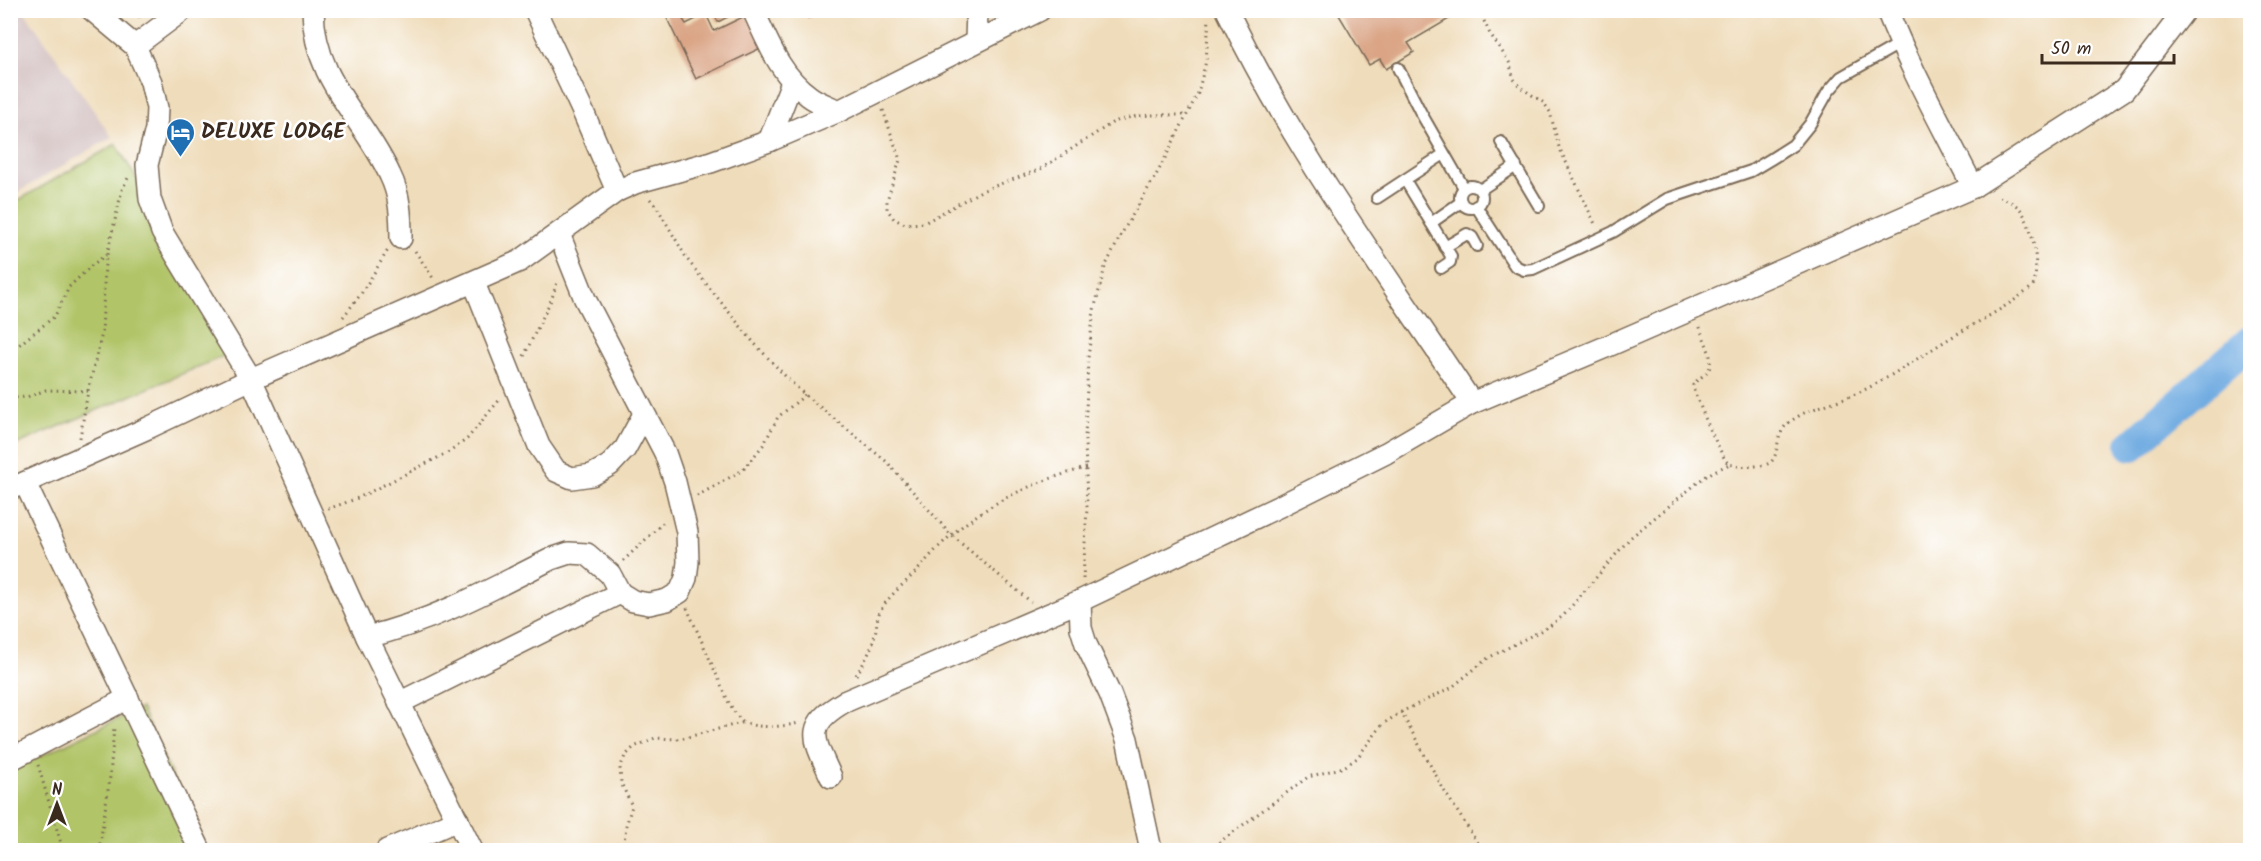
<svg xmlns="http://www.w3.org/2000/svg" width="2261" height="861" font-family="Kalam,sans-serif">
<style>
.industrial{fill:#d2bfbf}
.green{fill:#b1c468;stroke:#767743;stroke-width:1.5}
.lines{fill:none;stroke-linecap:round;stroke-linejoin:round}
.river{stroke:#70abe1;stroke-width:32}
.building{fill:#daa485}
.service-casing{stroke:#7a6855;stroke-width:14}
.minor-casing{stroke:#7a6855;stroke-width:24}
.path{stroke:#7a6855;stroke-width:3;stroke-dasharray:1.5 4.5;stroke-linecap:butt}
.service{stroke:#fff;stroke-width:10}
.minor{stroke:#fff;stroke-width:21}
.labels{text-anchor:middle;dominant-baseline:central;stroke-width:5;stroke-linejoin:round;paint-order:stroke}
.poi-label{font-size:21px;font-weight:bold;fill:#3b2a1e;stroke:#fff;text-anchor:start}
</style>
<rect width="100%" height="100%" fill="#fff"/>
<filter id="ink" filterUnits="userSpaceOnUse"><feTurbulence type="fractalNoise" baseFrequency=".0167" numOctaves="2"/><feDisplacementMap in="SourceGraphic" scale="12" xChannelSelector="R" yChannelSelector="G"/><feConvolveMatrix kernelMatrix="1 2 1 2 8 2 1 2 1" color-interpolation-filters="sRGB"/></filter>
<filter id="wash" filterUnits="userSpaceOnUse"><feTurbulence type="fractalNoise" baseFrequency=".008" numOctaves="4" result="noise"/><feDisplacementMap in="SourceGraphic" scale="24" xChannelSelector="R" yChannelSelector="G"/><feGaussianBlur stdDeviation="1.35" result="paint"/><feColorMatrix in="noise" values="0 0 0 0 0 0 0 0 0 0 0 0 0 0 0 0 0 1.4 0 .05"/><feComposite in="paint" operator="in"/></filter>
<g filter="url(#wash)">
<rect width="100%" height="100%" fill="#efdcba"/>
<polygon class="industrial" points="11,10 24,11 112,137 11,196"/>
<g class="green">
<polygon points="116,144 238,350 11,447 10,205"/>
<polygon points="141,708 206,850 11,850 11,770"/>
</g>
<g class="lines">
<polyline class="river" points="2132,445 2250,342"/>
</g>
<g id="blocks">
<g class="building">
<polygon points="663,10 698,10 682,18 686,24 706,14 714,31 749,14 765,46 696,79"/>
<polygon points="712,10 741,10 718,22"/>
<polygon points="803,10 822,10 808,18"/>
<polygon points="1336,10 1450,10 1454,16 1408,43 1414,52 1386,69 1380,59 1369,65"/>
</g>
</g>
</g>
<g filter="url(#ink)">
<use href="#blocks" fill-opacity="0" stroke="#7a6855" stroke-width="1.5"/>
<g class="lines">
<defs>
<g id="service">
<polyline points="1398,68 1421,113 1464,188"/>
<polyline points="1501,142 1539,206"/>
<polyline points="1405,180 1451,256 1450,262 1441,268"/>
<circle cx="1471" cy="197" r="11"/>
<polyline points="1480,190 1516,166"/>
<polyline points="1377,198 1444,154"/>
<polyline points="1476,206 1515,266 1524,270 1533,269 1613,232 1667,199 1751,171 1771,159 1793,145 1810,124 1828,92 1841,77 1901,43"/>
<polyline points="1431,223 1461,202"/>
<polyline points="1445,247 1467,234 1472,237 1477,246"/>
</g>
<g id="minor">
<polyline points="92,10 135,46 151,82 157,108 156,129 147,165 150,199 162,232 251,379 367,637 472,850"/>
<path d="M313,10C314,82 363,116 390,175C400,195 401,216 401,238"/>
<polyline points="535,10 584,114 617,191"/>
<path d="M753,10C768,42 780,75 809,96C818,103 829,106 839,111"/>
<path d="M1227,10C1294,150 1387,275 1472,403"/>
<path d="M1887,10C1911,71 1944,129 1973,187"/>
<polyline points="976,41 977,10"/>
<polyline points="135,46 183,10"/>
<polyline points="769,141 792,82"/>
<polyline points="474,283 539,446 556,471 572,478 592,475 610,465 625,449 644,414"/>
<polyline points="25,483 200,850"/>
<polyline points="10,489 148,428 251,379 520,261 617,191 635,183 711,162 769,141 839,111 1040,10"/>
<polyline points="1080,601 1081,628 1086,644 1110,694 1127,739 1151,850"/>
<path d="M367,637C434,621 490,590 551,559L569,553L587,554L610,574L620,593L633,601L649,604L667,600L680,592L686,578L688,562L687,532L675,482L665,453L585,299L559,234"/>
<polyline points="399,703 620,593"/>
<polyline points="10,760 128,698"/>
<path d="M831,777C814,739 803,726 844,702L1080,601L1280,506L1386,453L1472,403L1608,346L1973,187L2124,90L2185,10"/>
<polyline points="387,850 458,820"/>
</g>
</defs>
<use href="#service" class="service-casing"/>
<use href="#minor" class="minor-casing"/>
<g class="path">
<polyline points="139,10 139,18"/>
<polyline points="1479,10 1489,32 1509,62 1514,79 1520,87 1544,103 1550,112 1559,147 1596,226"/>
<path d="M883,110L900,160L887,200V209L894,219L905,224L924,223L981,191L1039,170L1112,123C1135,113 1161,115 1186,115"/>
<polyline points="650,199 657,207 687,259 704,281 754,343 788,379 805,395 887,462 951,535 1031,602"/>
<polyline points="415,251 433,278"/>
<polyline points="343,317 361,294 388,250"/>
<path d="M1700,327C1703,340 1716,359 1708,371C1704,376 1697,379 1693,385C1694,394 1722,459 1728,463C1735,467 1747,467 1755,466C1782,466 1773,448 1782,431C1786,423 1794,419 1802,414C1821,405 1843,400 1862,391C1893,376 1922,355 1952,337C1979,321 2008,307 2033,286C2040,267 2033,225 2020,209C2013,202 2004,199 1996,195"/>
<polyline points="10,352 55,316 69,287 92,265 106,255"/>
<polyline points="524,356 552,298 557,282"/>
<polyline points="10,398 27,397 46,390 88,391"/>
<polyline points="80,438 88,391 102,333 105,263 122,190 128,178"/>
<polyline points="697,496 743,470 764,444 778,417 805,395"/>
<polyline points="328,509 358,498 451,451 467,439 501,398"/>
<polyline points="623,561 666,520"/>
<polyline points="1083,579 1087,508 1085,439 1088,358 1094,310 1105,267 1122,233 1159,170 1198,93 1206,61 1209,18"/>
<path d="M687,608L729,703C733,709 737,718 744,722C757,729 784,727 798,723"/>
<path d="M856,675C864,663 871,651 874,638C877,629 876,620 880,611C891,592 910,580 923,564C965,514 1022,484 1086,468"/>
<polyline points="1401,712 1445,792 1482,850"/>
<polyline points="38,765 63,850"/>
<polyline points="99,850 110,777 114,727"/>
<polyline points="623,850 626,826 632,806 621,783 620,768 625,756 634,747 655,738 680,739 745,722"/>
<polyline points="1209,850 1308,777 1344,767 1357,758 1383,724 1401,712 1451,688 1488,658 1550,626 1564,615 1630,538 1702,479 1714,471 1730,464"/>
</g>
<use href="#service" class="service"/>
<use href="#minor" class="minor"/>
</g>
</g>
<defs>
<symbol id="hotel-pin" viewBox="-11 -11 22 30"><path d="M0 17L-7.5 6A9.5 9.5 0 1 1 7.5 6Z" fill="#1f6fb2" stroke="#fff"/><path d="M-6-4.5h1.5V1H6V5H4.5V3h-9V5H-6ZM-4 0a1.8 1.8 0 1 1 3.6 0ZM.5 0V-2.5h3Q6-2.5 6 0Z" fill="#fff"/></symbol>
</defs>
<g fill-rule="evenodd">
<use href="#hotel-pin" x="164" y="116" width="33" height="45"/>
</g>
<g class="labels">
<g class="poi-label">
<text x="201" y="132">DELUXE LODGE</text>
</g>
</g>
<rect width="2261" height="861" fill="none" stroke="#fff" stroke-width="36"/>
<g transform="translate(57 804)" stroke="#ffffff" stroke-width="4.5" paint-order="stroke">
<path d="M0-4.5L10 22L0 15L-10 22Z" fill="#3b2a1e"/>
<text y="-9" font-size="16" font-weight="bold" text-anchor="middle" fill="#3b2a1e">N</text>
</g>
<path d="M2042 54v9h132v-9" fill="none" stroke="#3b2a1e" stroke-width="3"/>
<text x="2051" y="54" font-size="18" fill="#3b2a1e" stroke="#ffffff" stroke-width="4.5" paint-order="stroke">50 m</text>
</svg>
